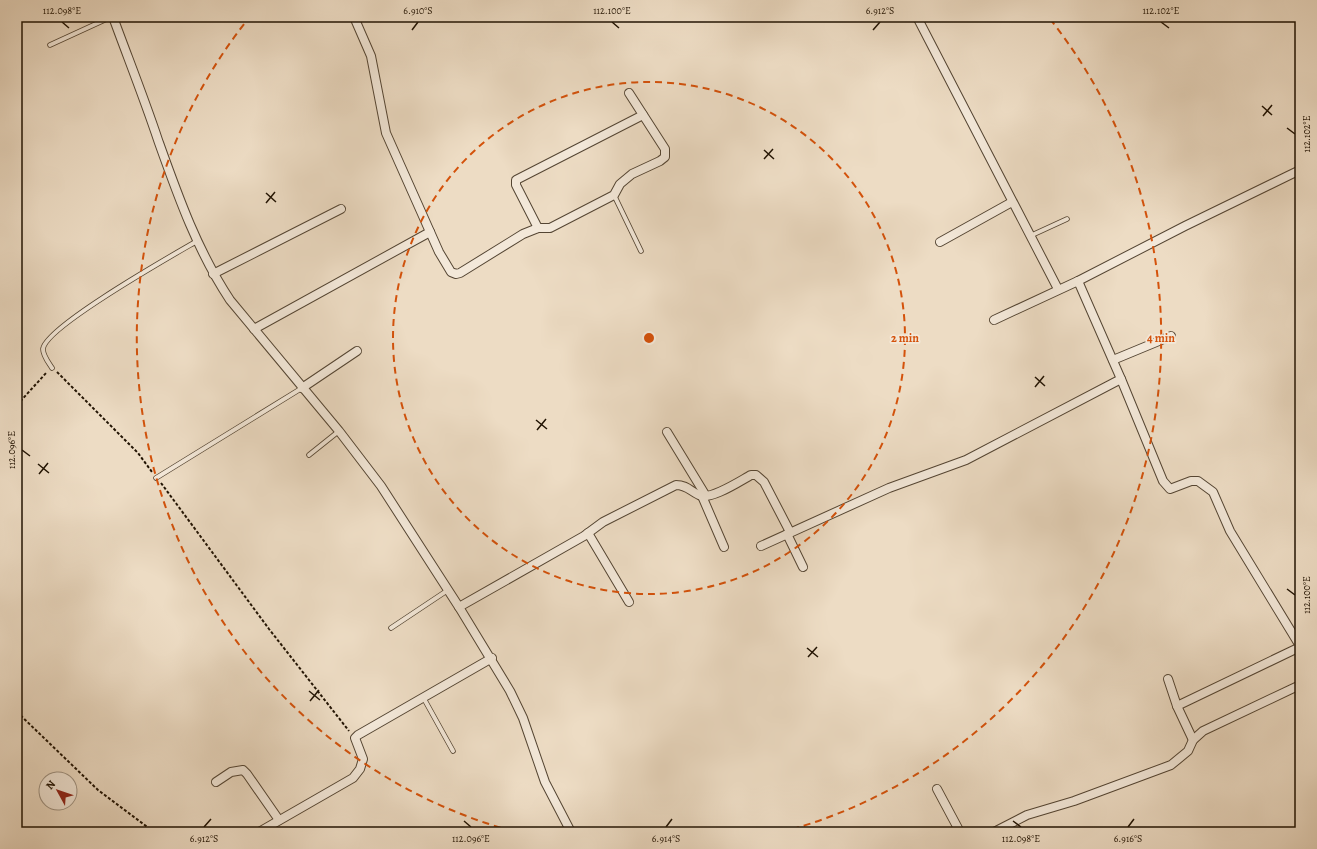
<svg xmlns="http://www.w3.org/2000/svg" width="1317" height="849" font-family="Alegreya,serif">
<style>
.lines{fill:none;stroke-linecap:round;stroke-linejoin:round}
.service-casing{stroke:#544533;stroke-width:5.5}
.minor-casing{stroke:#544533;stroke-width:10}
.path{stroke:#211303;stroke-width:2;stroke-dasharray:3 2;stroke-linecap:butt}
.service{stroke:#f3e8d9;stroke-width:4}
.minor{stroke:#f3e8d9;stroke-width:8}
.ticks{fill:none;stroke:#211303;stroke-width:1.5}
.ring{fill:none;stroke:#d4520b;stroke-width:2;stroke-dasharray:7 5}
.centre{fill:#d4520b;stroke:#f3e8d9;stroke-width:2}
.ring-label{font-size:12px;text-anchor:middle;font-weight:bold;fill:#d4520b;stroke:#f3e8d9;stroke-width:3.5;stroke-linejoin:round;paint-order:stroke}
.neatline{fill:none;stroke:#211303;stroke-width:1.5}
.ticks-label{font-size:10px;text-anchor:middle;fill:#211303}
</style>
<rect width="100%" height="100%" fill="#eddcc4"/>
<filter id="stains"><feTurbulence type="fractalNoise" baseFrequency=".005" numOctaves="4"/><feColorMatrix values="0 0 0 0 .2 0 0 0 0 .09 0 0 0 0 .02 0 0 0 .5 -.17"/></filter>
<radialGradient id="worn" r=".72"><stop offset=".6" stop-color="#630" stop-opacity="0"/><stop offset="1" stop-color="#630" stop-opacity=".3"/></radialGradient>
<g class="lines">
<defs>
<g id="service">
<polyline points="50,45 111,17"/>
<polyline points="614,195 641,251"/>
<polyline points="1030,236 1067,219"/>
<path d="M52,368C49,363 43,356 43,349C45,327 173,255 197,241"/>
<polyline points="309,455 339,431"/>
<polyline points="156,478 302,388"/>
<polyline points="391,628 448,590"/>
<polyline points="423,697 453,751"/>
</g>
<g id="minor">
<path d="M113,17C128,58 144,98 158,140C178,196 197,250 230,300L339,431L381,486L459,607L510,691L523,718L545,782L571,832"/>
<polyline points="354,17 371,56 386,133 439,252 451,272 456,274 460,273 523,234 538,228 550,228 614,195 620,184 632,174 660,161 665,157 665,149 629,93"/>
<polyline points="917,17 1058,289"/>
<polyline points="538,228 516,185 516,180 643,115"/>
<polyline points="940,242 1012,202"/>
<polyline points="213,274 341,209"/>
<polyline points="1078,281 1121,379 1163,481 1170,489 1191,481 1198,481 1213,492 1230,531 1300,646"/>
<polyline points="994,320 1078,281 1185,226 1300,170"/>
<polyline points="254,329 430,232"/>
<polyline points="1113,360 1171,336"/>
<polyline points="302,388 357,351"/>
<polyline points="667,432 706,496"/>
<polyline points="702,496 724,547"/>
<polyline points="588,533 629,602"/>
<polyline points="787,534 803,567"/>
<polyline points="761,546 889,488 966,460 1121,379"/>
<path d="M459,607L584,536L603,522L676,485C687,485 690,491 699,495C710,501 740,481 751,475H756L764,482L790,532"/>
<polyline points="1168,679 1177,706 1193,740"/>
<polyline points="1177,706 1300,647"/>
<polyline points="216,782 231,772 243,770 247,774 279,820"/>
<polyline points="937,789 960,832"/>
<polyline points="259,832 353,778 360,769 363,759 355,738 358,735 492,658"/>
<polyline points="994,832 1027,815 1074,801 1171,765 1188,751 1193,740 1203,731 1300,685"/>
</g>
</defs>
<use href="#service" class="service-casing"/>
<use href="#minor" class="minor-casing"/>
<g class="path">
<polyline points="57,372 138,453 152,472"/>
<polyline points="17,405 47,372"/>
<polyline points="161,483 269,629 349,731"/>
<polyline points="17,712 98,790 154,832"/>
</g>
<use href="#service" class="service"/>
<use href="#minor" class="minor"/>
</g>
<path class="ticks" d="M62,22L69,28M612,22L619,28M1161,22L1169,28M412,30L418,22M873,30L880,22M1262,106L1272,115M1263,116L1272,105M1287,128L1295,134M764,150L774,159M764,159L773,149M266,193L276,202M266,203L275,192M1035,377L1045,386M1035,387L1044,376M536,420L547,429M537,430L546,419M22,450L30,456M38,464L49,473M39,474L48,463M1287,589L1295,595M807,648L818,657M808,657L817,647M309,691L320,700M310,701L319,690M464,821L471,827M1013,821L1021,827M204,827L211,819M666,827L672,819M1128,827L1134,819"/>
<g class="ring">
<circle cx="649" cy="338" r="256"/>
<path d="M512 831A512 512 0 0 1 248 19M1050 19A512 512 0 0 1 786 831"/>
</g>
<circle cx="649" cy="338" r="6" class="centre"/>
<g class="ring-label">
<text x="905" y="342">2 min</text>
<text x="1161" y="342">4 min</text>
</g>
<rect width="1317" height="849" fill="none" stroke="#eddcc4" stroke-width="44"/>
<g transform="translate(58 791) rotate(310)"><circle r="19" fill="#f3e8d9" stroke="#9f9383"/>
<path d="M0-3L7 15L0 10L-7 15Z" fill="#8f2418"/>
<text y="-6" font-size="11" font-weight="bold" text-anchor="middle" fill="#211303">N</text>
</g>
<rect x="22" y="22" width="1273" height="805" class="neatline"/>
<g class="ticks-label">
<text x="62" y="14">112.098°E</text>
<text x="418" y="14">6.910°S</text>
<text x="612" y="14">112.100°E</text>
<text x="880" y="14">6.912°S</text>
<text x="1161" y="14">112.102°E</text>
<text transform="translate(1306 134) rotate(-90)" y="4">112.102°E</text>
<text transform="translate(11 450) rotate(-90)" y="4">112.096°E</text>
<text transform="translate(1306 595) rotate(-90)" y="4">112.100°E</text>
<text x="204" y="842">6.912°S</text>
<text x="471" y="842">112.096°E</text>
<text x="666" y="842">6.914°S</text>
<text x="1021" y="842">112.098°E</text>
<text x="1128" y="842">6.916°S</text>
</g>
<rect width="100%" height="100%" filter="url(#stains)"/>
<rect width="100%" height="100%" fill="url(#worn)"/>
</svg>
